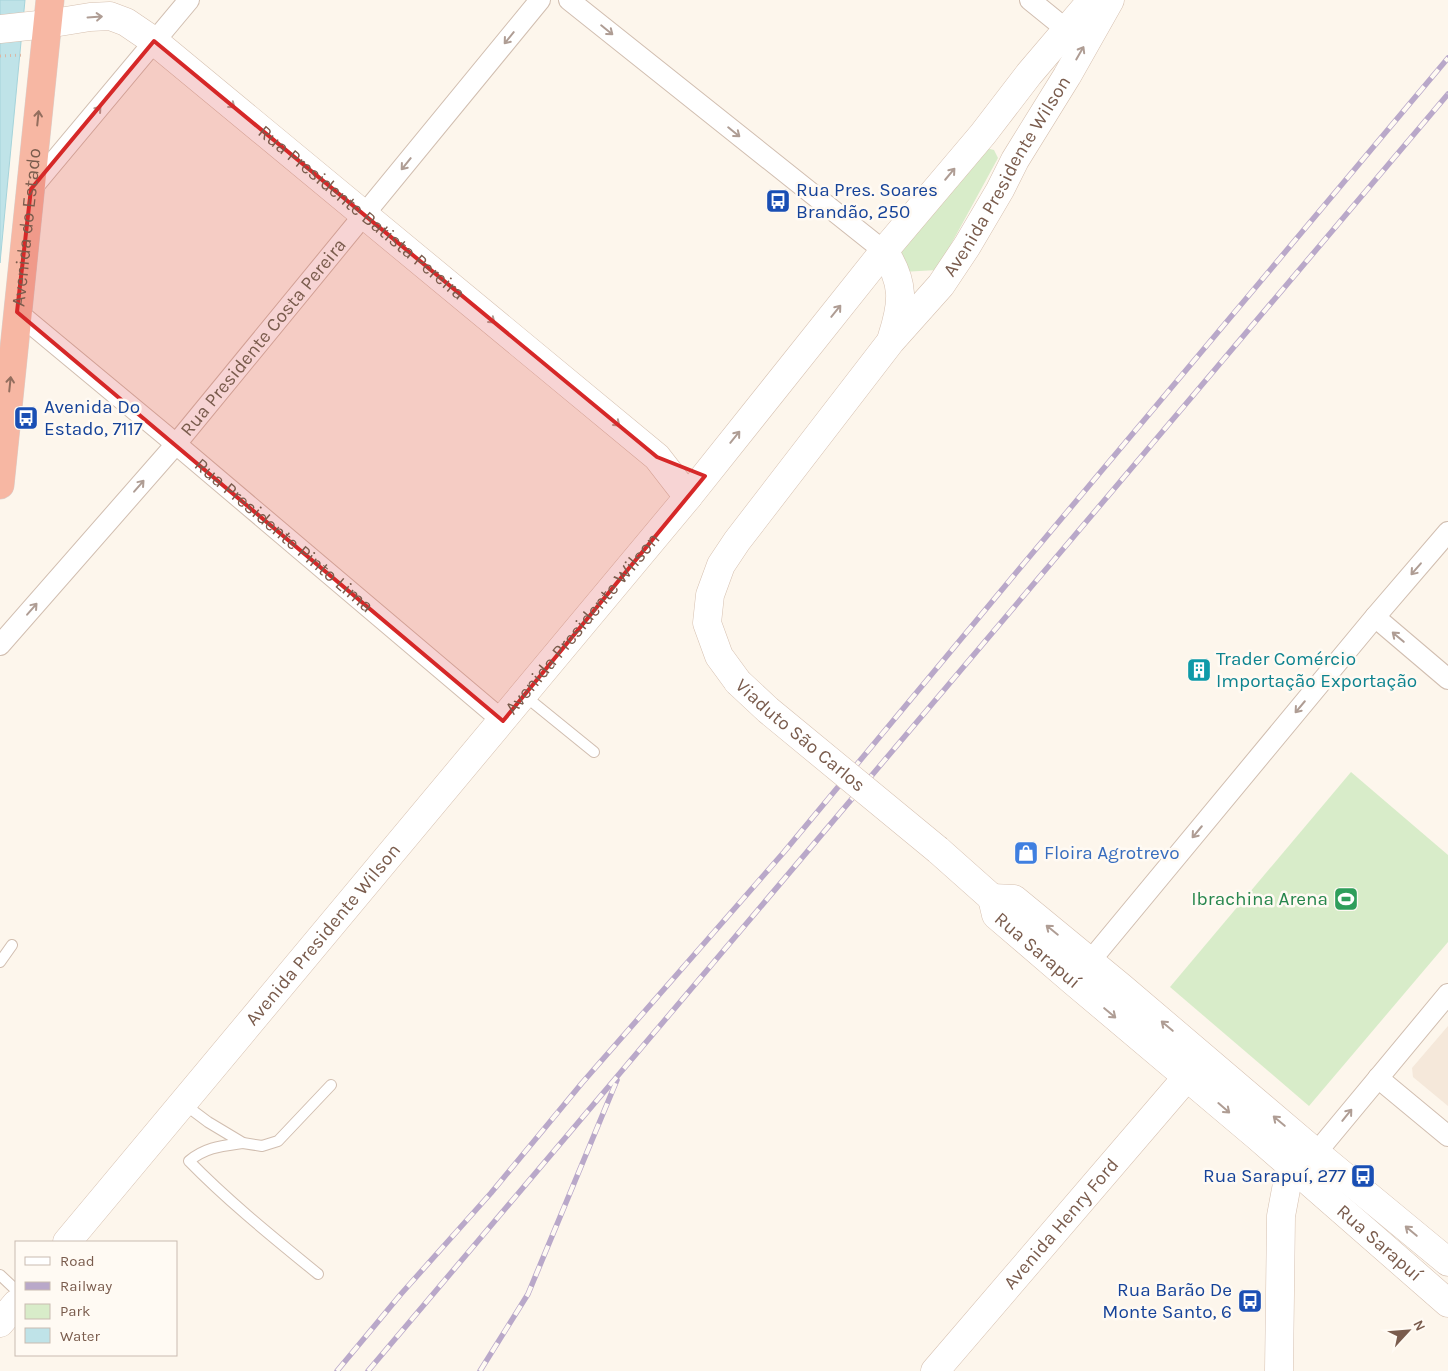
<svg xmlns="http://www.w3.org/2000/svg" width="1448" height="1371" font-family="Karla,sans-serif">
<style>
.residential{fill:#f5e8da}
.green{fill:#d8ecc9}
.water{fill:#bfe3e8;stroke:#a5d3da}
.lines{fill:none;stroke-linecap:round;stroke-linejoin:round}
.lane-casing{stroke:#d1beb0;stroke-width:12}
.street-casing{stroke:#d1beb0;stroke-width:22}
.secondary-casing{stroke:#d6c0b0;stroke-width:29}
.highway-casing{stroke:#dad1cd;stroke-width:29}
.path{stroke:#d9b8a5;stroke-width:3;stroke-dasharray:1 4;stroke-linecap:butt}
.lane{stroke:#fff;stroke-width:10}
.street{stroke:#fff;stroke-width:20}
.secondary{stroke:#fff;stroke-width:28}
.highway{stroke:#f7b7a3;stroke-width:28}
.rail-casing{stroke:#b9a8c9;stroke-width:5.5}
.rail{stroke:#fffaf3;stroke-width:4;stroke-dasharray:11;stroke-linecap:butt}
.secondary-bridge-casing{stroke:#d6c0b0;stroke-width:29;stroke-linecap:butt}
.secondary-bridge{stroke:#fff;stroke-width:28}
.oneway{stroke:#af9d94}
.oneway2{stroke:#936e5e}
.marked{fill:#d62828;fill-opacity:0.2;stroke:#d62828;stroke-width:4;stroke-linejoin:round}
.labels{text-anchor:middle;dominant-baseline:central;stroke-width:5;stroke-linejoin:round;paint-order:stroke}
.street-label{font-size:19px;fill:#7a5c4d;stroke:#fffaf3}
.transit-label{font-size:19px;fill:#164399;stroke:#fffaf3;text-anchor:start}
.culture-label{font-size:19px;fill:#0d838f;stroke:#fffaf3;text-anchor:start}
.shop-label{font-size:19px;fill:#366cbe;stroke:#fffaf3;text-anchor:start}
.leisure-label{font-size:19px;fill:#27864d;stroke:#fffaf3;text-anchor:end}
</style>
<rect width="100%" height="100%" fill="#fdf6ec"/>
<polygon class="residential" points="1448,1026 1448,1106 1413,1077 1412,1068"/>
<g class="green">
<polygon points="986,148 994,150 998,158 937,270 902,272 895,252"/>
<polygon points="1351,772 1448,855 1448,942 1309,1106 1170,987"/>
</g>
<polygon class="water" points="0,0 25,0 0,263"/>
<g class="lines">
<defs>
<g id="lane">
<polyline points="525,696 594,752"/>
<polyline points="0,962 12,945"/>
<polyline points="184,1104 208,1122 243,1143 262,1146 278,1141 331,1085"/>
<path d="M243,1143C222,1146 206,1147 189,1161C229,1202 274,1238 318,1274"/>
<polyline points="0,1275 16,1290"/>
</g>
<g id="street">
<polyline points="569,0 884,251"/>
<polyline points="1030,0 1067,30"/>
<polyline points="31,189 189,0"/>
<path id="s1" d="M17,312L176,444L503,721"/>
<polyline points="1375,617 1448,679"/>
<path id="s2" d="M0,645L176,444L540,0"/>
<polyline points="1081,972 1375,617 1448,532"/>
<polyline points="1378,1078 1448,1136"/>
<polyline points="1316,1153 1448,994"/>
</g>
<g id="secondary">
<path id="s3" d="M0,29L47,24L90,17L110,16L126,22L154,41L657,457L688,497"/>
<path d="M884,251C905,283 903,303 892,337"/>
<path id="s4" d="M738,682L719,656L707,623L710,595L721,565L737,541L891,341L941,285L967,246L1000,190L1015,160L1067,76L1110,0"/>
<polyline points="938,850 992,898"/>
<path id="s5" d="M992,898L996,915L1073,981L1258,1137L1448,1303"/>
<polyline points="992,898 1014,899 1121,987 1316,1153 1448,1262"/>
<path id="s6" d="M67,1242L688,497L884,251L983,134L1029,74L1092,0"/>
<polyline points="0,1323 16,1304"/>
<path id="s7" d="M935,1371L1199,1063"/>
<polyline points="1279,1371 1281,1216 1287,1184 1310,1159"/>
</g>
<g id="highway">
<path id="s8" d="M0,485L50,0"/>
</g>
</defs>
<use href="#lane" class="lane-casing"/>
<use href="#street" class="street-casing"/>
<use href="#secondary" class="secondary-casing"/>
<use href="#highway" class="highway-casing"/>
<polyline class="path" points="0,56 24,55"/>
<use href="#lane" class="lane"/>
<use href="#street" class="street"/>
<use href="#secondary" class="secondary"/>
<use href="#highway" class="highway"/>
<defs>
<g id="rail">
<polyline points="337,1371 401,1294 491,1193 582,1083 784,852 1020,568 1448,58"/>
<polyline points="368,1371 1448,94"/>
<polyline points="480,1371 528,1294 617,1080"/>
</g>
</defs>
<use href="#rail" class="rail-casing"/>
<use href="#rail" class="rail"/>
<defs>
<g id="secondary-bridge">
<path id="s9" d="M738,682L768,710L938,850"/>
</g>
</defs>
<use href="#secondary-bridge" class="secondary-bridge-casing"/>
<use href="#secondary-bridge" class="secondary-bridge"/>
</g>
<defs><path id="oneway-shaft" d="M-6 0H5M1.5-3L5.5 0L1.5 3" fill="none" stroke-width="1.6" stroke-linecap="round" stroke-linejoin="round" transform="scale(1.25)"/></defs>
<g class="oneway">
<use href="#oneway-shaft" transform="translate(95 17) rotate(-4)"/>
<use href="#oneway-shaft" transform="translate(607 30) rotate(39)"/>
<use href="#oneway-shaft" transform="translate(509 38) rotate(129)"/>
<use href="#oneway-shaft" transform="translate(1080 53) rotate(-60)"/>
<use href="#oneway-shaft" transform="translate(229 103) rotate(39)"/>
<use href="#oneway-shaft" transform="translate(96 112) rotate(-50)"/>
<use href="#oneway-shaft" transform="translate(734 132) rotate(39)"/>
<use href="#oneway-shaft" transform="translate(406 164) rotate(129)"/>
<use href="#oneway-shaft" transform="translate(950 174) rotate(-50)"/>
<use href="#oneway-shaft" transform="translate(836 311) rotate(-51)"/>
<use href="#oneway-shaft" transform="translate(489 318) rotate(40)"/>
<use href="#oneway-shaft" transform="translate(614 421) rotate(40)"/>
<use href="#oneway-shaft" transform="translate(735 437) rotate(-51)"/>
<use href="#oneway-shaft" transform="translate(139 486) rotate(-49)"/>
<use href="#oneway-shaft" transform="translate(1416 569) rotate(131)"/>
<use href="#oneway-shaft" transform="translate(32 609) rotate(-49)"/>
<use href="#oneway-shaft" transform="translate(1398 637) rotate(-140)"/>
<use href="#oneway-shaft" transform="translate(1300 707) rotate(130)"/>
<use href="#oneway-shaft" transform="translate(1197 832) rotate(130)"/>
<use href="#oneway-shaft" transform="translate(1052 930) rotate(-141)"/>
<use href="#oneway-shaft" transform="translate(1110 1013) rotate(40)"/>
<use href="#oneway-shaft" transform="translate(1167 1026) rotate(-140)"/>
<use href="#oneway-shaft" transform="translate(1224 1108) rotate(41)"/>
<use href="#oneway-shaft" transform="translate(1347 1115) rotate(-51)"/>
<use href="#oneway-shaft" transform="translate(1279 1121) rotate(-140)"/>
<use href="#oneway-shaft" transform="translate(1411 1231) rotate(-140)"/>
</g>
<g class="oneway2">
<use href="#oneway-shaft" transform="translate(38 118) rotate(-84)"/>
<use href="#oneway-shaft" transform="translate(10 384) rotate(-84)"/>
</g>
<path class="marked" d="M154,41L657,457L705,476L503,721L17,312L31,189Z"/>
<defs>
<symbol id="bus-square" viewBox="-11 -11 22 22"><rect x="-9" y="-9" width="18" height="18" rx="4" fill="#1a4fb4" stroke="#fffaf3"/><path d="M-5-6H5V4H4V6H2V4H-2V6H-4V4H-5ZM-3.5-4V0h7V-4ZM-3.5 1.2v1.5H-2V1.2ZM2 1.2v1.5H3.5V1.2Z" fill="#fff"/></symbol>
<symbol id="building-square" viewBox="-11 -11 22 22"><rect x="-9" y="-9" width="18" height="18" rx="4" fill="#0f9aa8" stroke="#fffaf3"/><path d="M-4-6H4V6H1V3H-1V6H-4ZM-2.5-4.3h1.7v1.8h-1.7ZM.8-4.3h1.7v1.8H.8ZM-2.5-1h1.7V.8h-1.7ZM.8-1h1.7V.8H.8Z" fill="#fff"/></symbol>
<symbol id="shop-square" viewBox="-11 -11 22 22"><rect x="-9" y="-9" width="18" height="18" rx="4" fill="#3f7fe0" stroke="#fffaf3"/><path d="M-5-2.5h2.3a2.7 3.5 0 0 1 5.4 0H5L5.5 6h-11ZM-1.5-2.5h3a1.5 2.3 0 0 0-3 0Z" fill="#fff"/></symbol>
<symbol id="stadium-square" viewBox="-11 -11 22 22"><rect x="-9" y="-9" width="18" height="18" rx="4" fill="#2e9e5b" stroke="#fffaf3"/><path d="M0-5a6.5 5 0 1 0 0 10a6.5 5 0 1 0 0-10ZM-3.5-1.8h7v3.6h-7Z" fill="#fff"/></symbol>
</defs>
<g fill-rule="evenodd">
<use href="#bus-square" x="764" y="187" width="28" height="28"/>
<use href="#bus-square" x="12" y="404" width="28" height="28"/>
<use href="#building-square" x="1185" y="656" width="28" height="28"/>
<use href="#shop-square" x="1012" y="839" width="28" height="28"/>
<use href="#stadium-square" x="1332" y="885" width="28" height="28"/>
<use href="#bus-square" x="1349" y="1162" width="28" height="28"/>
<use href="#bus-square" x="1236" y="1287" width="28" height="28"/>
</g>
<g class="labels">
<g class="street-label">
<text stroke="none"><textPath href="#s4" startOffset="611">Avenida Presidente Wilson</textPath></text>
<text stroke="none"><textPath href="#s3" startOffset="431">Rua Presidente Batista Pereira</textPath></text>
<text stroke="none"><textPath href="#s8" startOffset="259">Avenida do Estado</textPath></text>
<text stroke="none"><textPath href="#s2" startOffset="405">Rua Presidente Costa Pereira</textPath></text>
<text stroke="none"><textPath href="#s1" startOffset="348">Rua Presidente Pinto Lima</textPath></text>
<text stroke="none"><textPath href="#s6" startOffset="805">Avenida Presidente Wilson</textPath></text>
<text stroke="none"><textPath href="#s9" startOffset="82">Viaduto São Carlos</textPath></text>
<text stroke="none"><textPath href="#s6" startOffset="400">Avenida Presidente Wilson</textPath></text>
<text stroke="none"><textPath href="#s5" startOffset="72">Rua Sarapuí</textPath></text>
<text stroke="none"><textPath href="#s7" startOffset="194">Avenida Henry Ford</textPath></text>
<text stroke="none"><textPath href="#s5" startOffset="522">Rua Sarapuí</textPath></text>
</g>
<g class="transit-label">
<text x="796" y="190">Rua Pres. Soares<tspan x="796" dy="22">Brandão, 250</tspan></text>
<text x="44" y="407">Avenida Do<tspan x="44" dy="22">Estado, 7117</tspan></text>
<text x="1346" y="1176" text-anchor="end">Rua Sarapuí, 277</text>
<text x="1232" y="1290" text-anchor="end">Rua Barão De<tspan x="1232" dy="22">Monte Santo, 6</tspan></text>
</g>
<g class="culture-label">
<text x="1216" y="659">Trader Comércio<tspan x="1216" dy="22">Importação Exportação</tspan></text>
</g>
<g class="shop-label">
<text x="1044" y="853">Floira Agrotrevo</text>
</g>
<g class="leisure-label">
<text x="1328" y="899">Ibrachina Arena</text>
</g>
</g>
<rect x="15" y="1241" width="162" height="115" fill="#fffaf3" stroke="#cabbb1"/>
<rect x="25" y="1257" width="25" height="8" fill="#ffffff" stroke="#cabbb1"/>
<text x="60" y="1266" font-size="15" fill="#7a5c4d">Road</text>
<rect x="25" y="1282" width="25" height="8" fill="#b9a8c9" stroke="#cabbb1"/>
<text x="60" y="1291" font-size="15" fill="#7a5c4d">Railway</text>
<rect x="25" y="1304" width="25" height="15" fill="#d8ecc9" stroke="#cabbb1"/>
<text x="60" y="1316" font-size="15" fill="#7a5c4d">Park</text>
<rect x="25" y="1328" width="25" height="15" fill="#bfe3e8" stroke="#cabbb1"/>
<text x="60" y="1341" font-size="15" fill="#7a5c4d">Water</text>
<g transform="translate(1408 1331) rotate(64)" stroke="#fffaf3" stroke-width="4" paint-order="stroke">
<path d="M0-4L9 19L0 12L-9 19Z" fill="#7a5c4d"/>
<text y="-8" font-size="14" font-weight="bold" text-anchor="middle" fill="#7a5c4d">N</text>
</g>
</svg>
